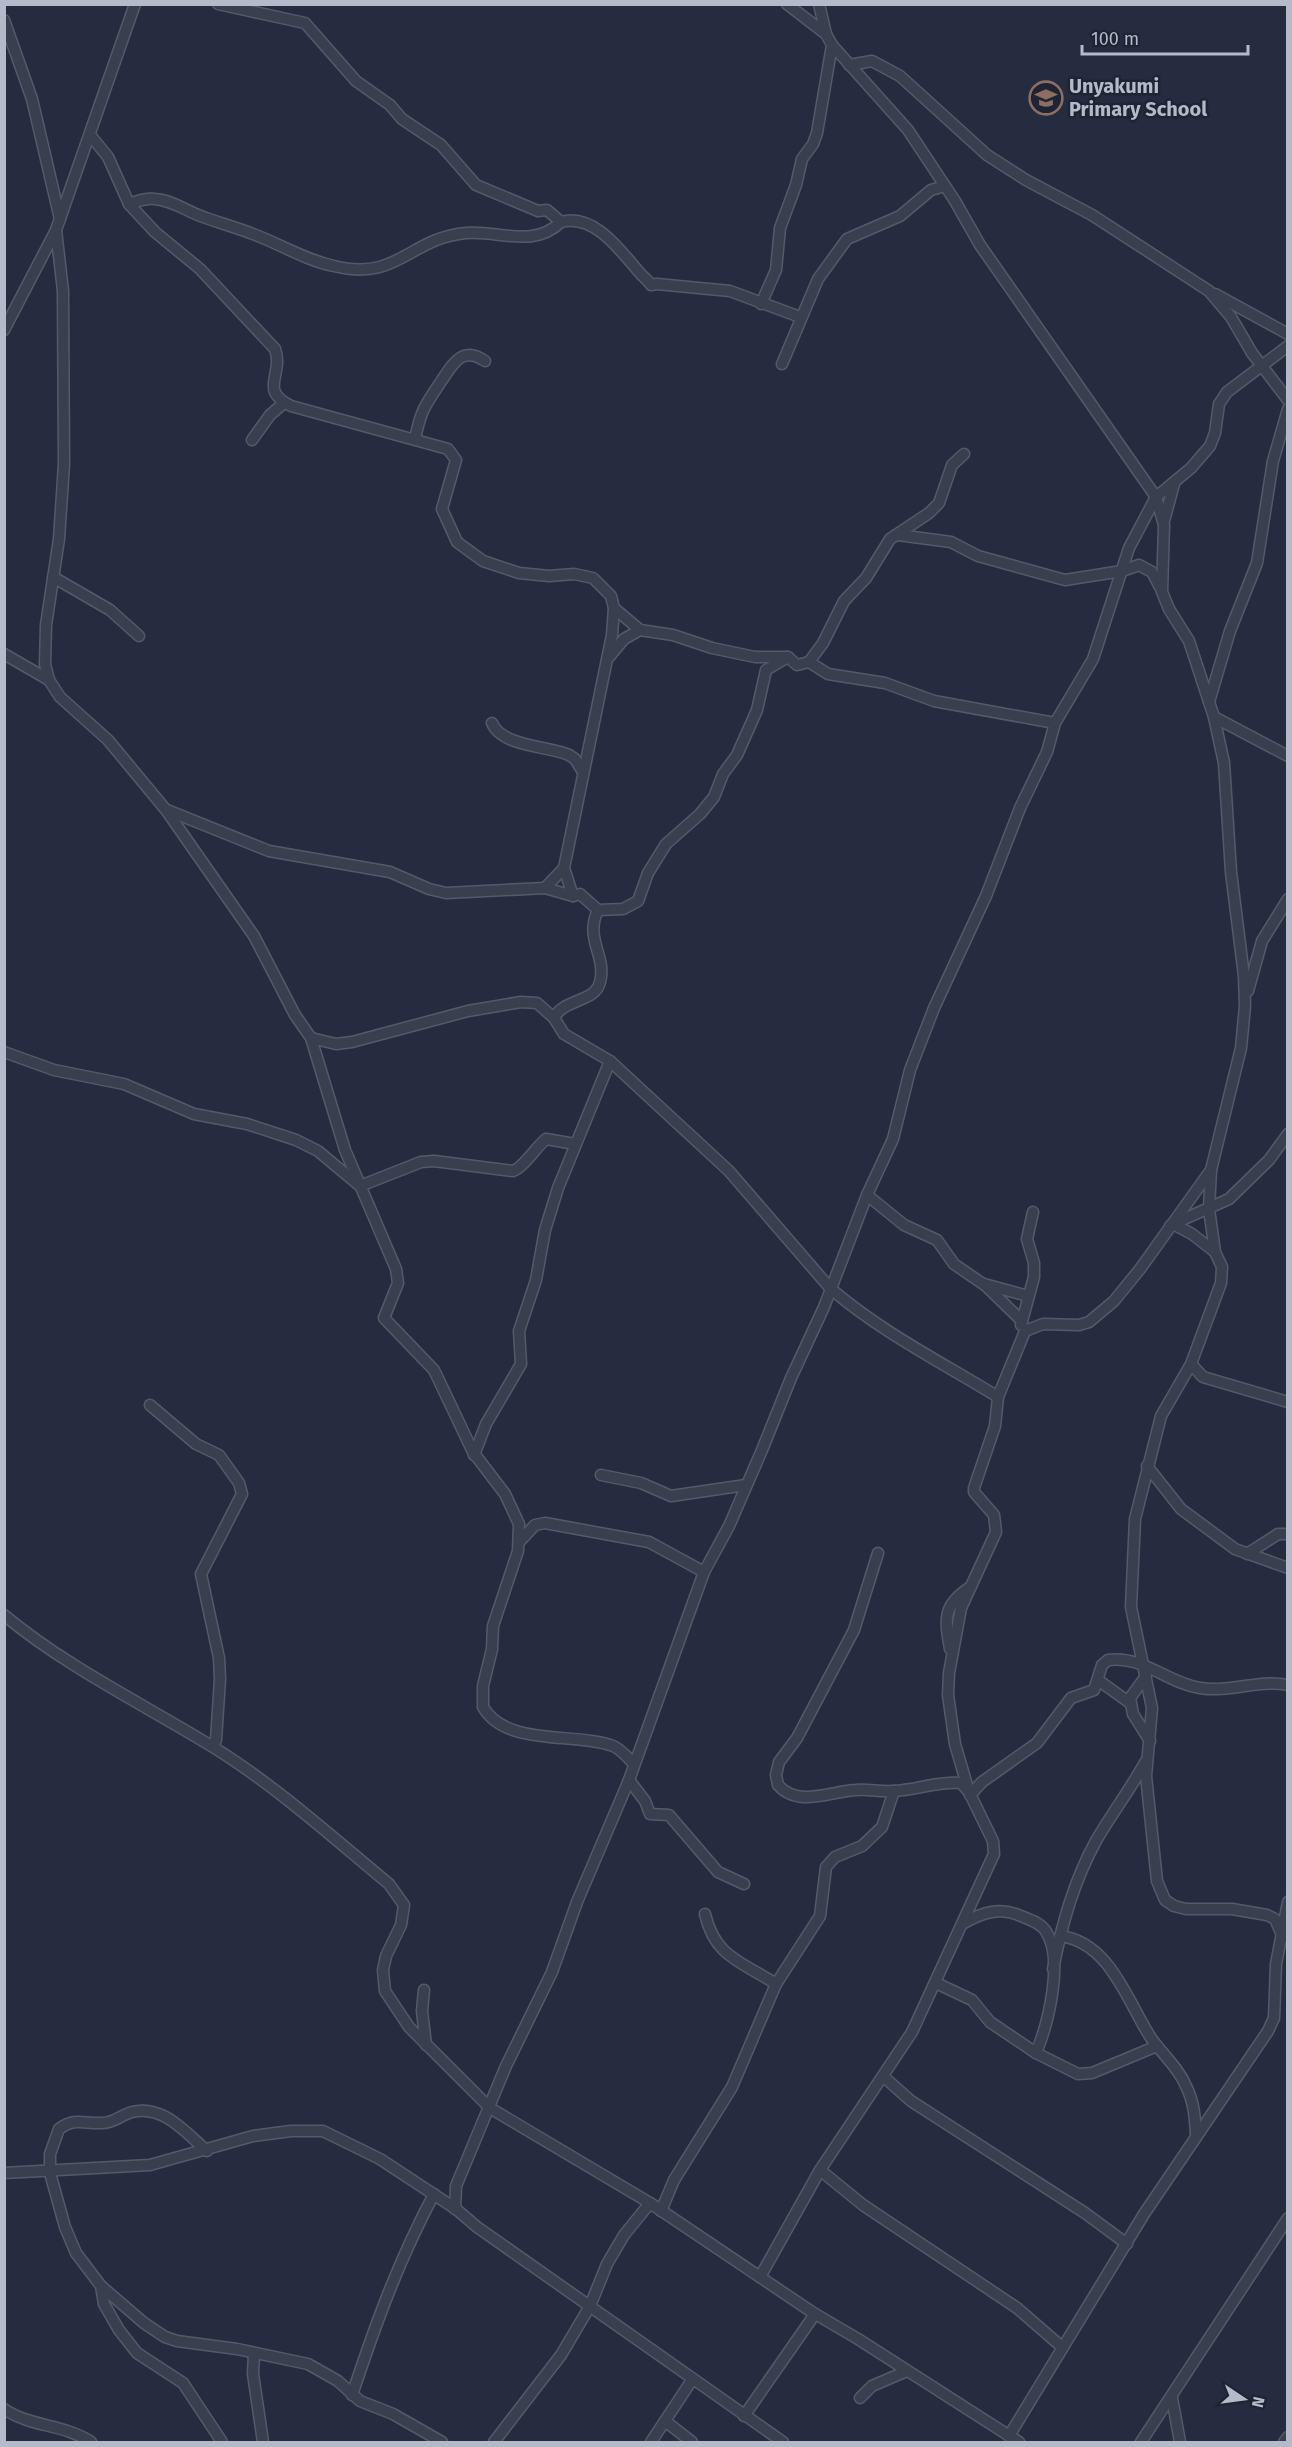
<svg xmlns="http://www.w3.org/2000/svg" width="1292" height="2447" font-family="'Fira Sans',sans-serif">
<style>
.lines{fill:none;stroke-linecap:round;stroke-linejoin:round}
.street-casing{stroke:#545a6a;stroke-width:13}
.street{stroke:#393f4f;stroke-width:10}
.labels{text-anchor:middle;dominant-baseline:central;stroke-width:5;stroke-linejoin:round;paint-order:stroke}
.poi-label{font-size:20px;font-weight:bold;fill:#b5baca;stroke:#1e2434;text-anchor:start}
</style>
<rect width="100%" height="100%" fill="#252c3f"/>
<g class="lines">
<defs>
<g id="street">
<path d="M218,4L305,23L356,81L390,105L402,119L441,145L476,185L538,211L547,210L561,222C594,213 620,250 639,272C643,277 648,280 651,285L657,284L730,291L800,317"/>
<polyline points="819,4 826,34"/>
<polyline points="4,20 32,99 60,219"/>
<polyline points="849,65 872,61 900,76 987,155 1026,180 1092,215 1209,291 1231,317 1252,353 1288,400"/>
<path d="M90,135L108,157L129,204L155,232L200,269L275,349C284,375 258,390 291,406L448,449L456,460L442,509L457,542L483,561L519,573L549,576L574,574L593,578L611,596L614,608L612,635L564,868L573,896"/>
<path d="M129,204C138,201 145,198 155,199C170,200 184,209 198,215C216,222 235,227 253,234C280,244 305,260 334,266C398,282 409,238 466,233C499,230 533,249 561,222"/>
<path d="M56,230L63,291L64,464L59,539L46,625L45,664L49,680L60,697L108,740L166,810L254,936L295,1015L311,1038L345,1150L396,1269L398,1283L384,1318L434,1370L473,1452L505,1494L519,1524L518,1551L493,1626L492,1649L483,1686V1707C506,1747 576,1732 613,1746C621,1749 628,1758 634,1764"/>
<polyline points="1215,294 1288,334"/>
<polyline points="761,304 776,270 780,228 796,185 802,159 813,144 817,133 832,45"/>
<polyline points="4,330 56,230 135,4"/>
<polyline points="782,364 818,279 847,239 900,216 931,190 945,186"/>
<path d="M415,439C421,409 426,404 442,380C454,362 463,346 485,361"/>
<polyline points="252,440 270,415 284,403"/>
<polyline points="1164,521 1174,484"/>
<polyline points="898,535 951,542 978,556 1065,580 1122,571 1139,565 1152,572 1161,589"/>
<polyline points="53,577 110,610 139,636"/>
<polyline points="614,608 640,630 673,635 712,648 755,657 788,657 797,665 809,662 828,674 885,683 934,701 1055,723"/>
<polyline points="4,654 49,680"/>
<polyline points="609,657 624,639 640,630"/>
<polyline points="809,662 823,643 844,601 866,578 890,539 929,513 939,503 952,465 964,454"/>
<polyline points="1209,702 1230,631 1257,563 1273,461 1288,409"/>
<polyline points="1214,717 1288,756"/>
<path d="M492,723C502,747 549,746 569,755L575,759L583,772"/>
<polyline points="167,810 269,851 390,872 429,889 446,893 545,888 573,896 580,894 598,910"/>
<polyline points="545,888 564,868"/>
<path d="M598,910C584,939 607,956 600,982C595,1003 564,998 554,1018L564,1034L610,1061L729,1171L830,1288C881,1332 941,1362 998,1397"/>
<polyline points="598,910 623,909 638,901 648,873 666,844 700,814 714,797 723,774 737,755 757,710 766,670 788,657"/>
<polyline points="1248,991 1262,941 1288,899"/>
<polyline points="311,1038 336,1044 352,1042 468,1011 521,1002 537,1003 554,1018"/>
<path d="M4,1052L54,1070L124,1084L194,1114L247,1124L296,1140L318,1151L360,1186L421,1162L434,1161L513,1171C523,1168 536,1147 546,1139L575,1144"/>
<polyline points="1211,1170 1209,1209 1215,1252 1222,1267 1221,1283 1191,1364 1161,1416 1135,1519 1131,1607 1152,1708 1146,1776 1157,1881 1165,1900 1174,1906 1186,1909 1232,1909 1267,1915 1275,1919 1283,1937"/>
<polyline points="867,1195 904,1225 937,1240 954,1264 986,1286 1022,1321"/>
<polyline points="1173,1224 1229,1199 1269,1160 1288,1134"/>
<polyline points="1170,1226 1173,1224 1192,1234 1215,1252"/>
<polyline points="984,1284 1028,1296"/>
<polyline points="1021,1325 1034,1277 1034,1263 1027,1239 1033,1212"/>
<polyline points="1191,1364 1203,1377 1288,1402"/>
<polyline points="150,1405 196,1444 219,1455 239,1483 242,1494 201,1574 219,1658 220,1679 216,1740 212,1746"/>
<polyline points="474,1455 486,1424 521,1364 519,1331 536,1280 545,1230 558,1188 610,1061"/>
<polyline points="1147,1466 1181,1509 1235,1549 1288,1568"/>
<polyline points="601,1475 641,1483 671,1496 746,1485"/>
<polyline points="520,1541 535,1525 545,1523 649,1542 704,1572"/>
<path d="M878,1553L854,1630L797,1738L779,1762L776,1775L778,1785C798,1808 831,1791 856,1790C869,1789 881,1792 893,1791C917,1790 937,1781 961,1783L969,1792"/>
<polyline points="1247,1554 1278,1534 1288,1534"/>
<path d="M4,1615C68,1668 143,1704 213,1747C276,1786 332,1837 389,1884L404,1905L401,1925L386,1956L383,1970L385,1991L409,2027L490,2108L650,2203L812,2312L858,2339L1019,2442"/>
<path d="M950,1649C945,1620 942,1606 969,1588"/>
<polyline points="1146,1676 1130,1698 1133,1714 1150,1741"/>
<polyline points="1098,1680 1130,1703"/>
<polyline points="629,1780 645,1801 650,1814 669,1815 718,1872 744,1884"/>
<path d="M970,1795L982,1782L1037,1743L1071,1698L1094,1690L1102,1665L1108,1660C1143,1655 1167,1683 1200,1688C1230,1693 1258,1679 1288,1685"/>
<path d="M705,1914C715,1958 743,1962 776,1984"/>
<path d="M964,1923C983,1912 1000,1907 1021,1916C1030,1920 1039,1922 1045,1930C1065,1958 1048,2024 1036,2053"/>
<path d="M1060,1936C1110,1942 1127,2001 1151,2038C1162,2054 1178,2067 1186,2086C1194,2102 1195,2117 1196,2135"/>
<path d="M1053,1969C1062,1924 1074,1880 1097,1839C1113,1812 1131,1788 1146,1761"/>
<polyline points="936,1983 972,2000 990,2022 1036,2053 1078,2074 1092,2073 1157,2046"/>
<polyline points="424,1990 422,2011 426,2045"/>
<polyline points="884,2077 911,2101 1085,2213 1127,2244"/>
<path d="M207,2151C186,2133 163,2104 132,2112C121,2115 114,2123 102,2123C84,2124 75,2117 59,2129L50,2154V2173L65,2227L76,2253L101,2286L144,2323L165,2337L177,2341L237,2349L308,2364L338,2381L360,2401L393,2414L442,2442"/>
<polyline points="820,2170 863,2205 1017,2308 1062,2347"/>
<polyline points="4,2173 150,2165 253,2136 291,2131 323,2131 380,2159 456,2209 477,2227 783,2442"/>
<polyline points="455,2209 456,2186 506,2066 552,1972 577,1902 629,1780 704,1572 729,1526 762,1450 791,1378 824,1307 867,1195 893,1139 910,1070 934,1008 986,896 1020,808 1047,752 1055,723 1093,659 1129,548 1156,497 1191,468 1210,446 1215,433 1219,404 1227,392 1288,346"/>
<polyline points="661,2211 674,2180 732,2087 776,1984 820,1916 826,1867 835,1857 862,1846 882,1827 894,1791"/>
<polyline points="760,2277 820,2170 912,2032 994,1854 993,1841 969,1792 955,1744 948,1695 949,1673 961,1608 996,1532 994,1515 974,1492 974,1488 995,1426 998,1397 1025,1331 1043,1324 1079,1325 1089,1322 1114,1301 1140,1269 1211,1170 1241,1048 1245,1006 1244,976 1231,872 1224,763 1214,717 1189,641 1169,609 1162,592 1164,525 1156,497 980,245 955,201 908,130 832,45 826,34 787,4"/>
<polyline points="101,2286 104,2304 119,2330 137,2353 183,2383 222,2442"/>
<polyline points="254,2353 253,2374 263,2442"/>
<path d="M352,2395C376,2323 398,2262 434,2194"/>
<polyline points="860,2398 872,2386 907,2371"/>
<polyline points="1172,2398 1180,2442"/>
<path d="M4,2409C30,2427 64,2424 91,2442"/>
<polyline points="744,2416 815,2314"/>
<polyline points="665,2421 692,2442"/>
<polyline points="1009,2436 1144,2214 1268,2031 1274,2018 1276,1964 1288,1902"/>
<polyline points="494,2442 561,2355 590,2306 607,2264 624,2235 650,2203"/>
<polyline points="651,2442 692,2380"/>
<polyline points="1141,2442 1288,2218"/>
<polyline points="1284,2442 1288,2437"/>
</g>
</defs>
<use href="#street" class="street-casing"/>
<use href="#street" class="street"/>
</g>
<defs>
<symbol id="school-ring" viewBox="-11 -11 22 22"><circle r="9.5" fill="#1e2434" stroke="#8d6e63" stroke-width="1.5"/><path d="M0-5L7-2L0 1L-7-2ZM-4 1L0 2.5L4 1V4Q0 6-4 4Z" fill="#8d6e63"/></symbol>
</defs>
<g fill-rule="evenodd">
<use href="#school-ring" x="1027" y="79" width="38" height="38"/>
</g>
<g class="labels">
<g class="poi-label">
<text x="1069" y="86">Unyakumi<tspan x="1069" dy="23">Primary School</tspan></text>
</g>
</g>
<rect width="1292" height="2447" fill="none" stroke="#b5baca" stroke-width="12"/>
<g transform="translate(1244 2399) rotate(103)" stroke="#1e2434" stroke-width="4.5" paint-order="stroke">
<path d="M0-4.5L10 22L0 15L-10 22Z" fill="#b5baca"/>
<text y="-9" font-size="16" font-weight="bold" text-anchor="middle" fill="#b5baca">N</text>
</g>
<path d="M1082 45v9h166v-9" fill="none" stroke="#b5baca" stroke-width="3"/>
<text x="1091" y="45" font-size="18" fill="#b5baca" stroke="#1e2434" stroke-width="4.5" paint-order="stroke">100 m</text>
</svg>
